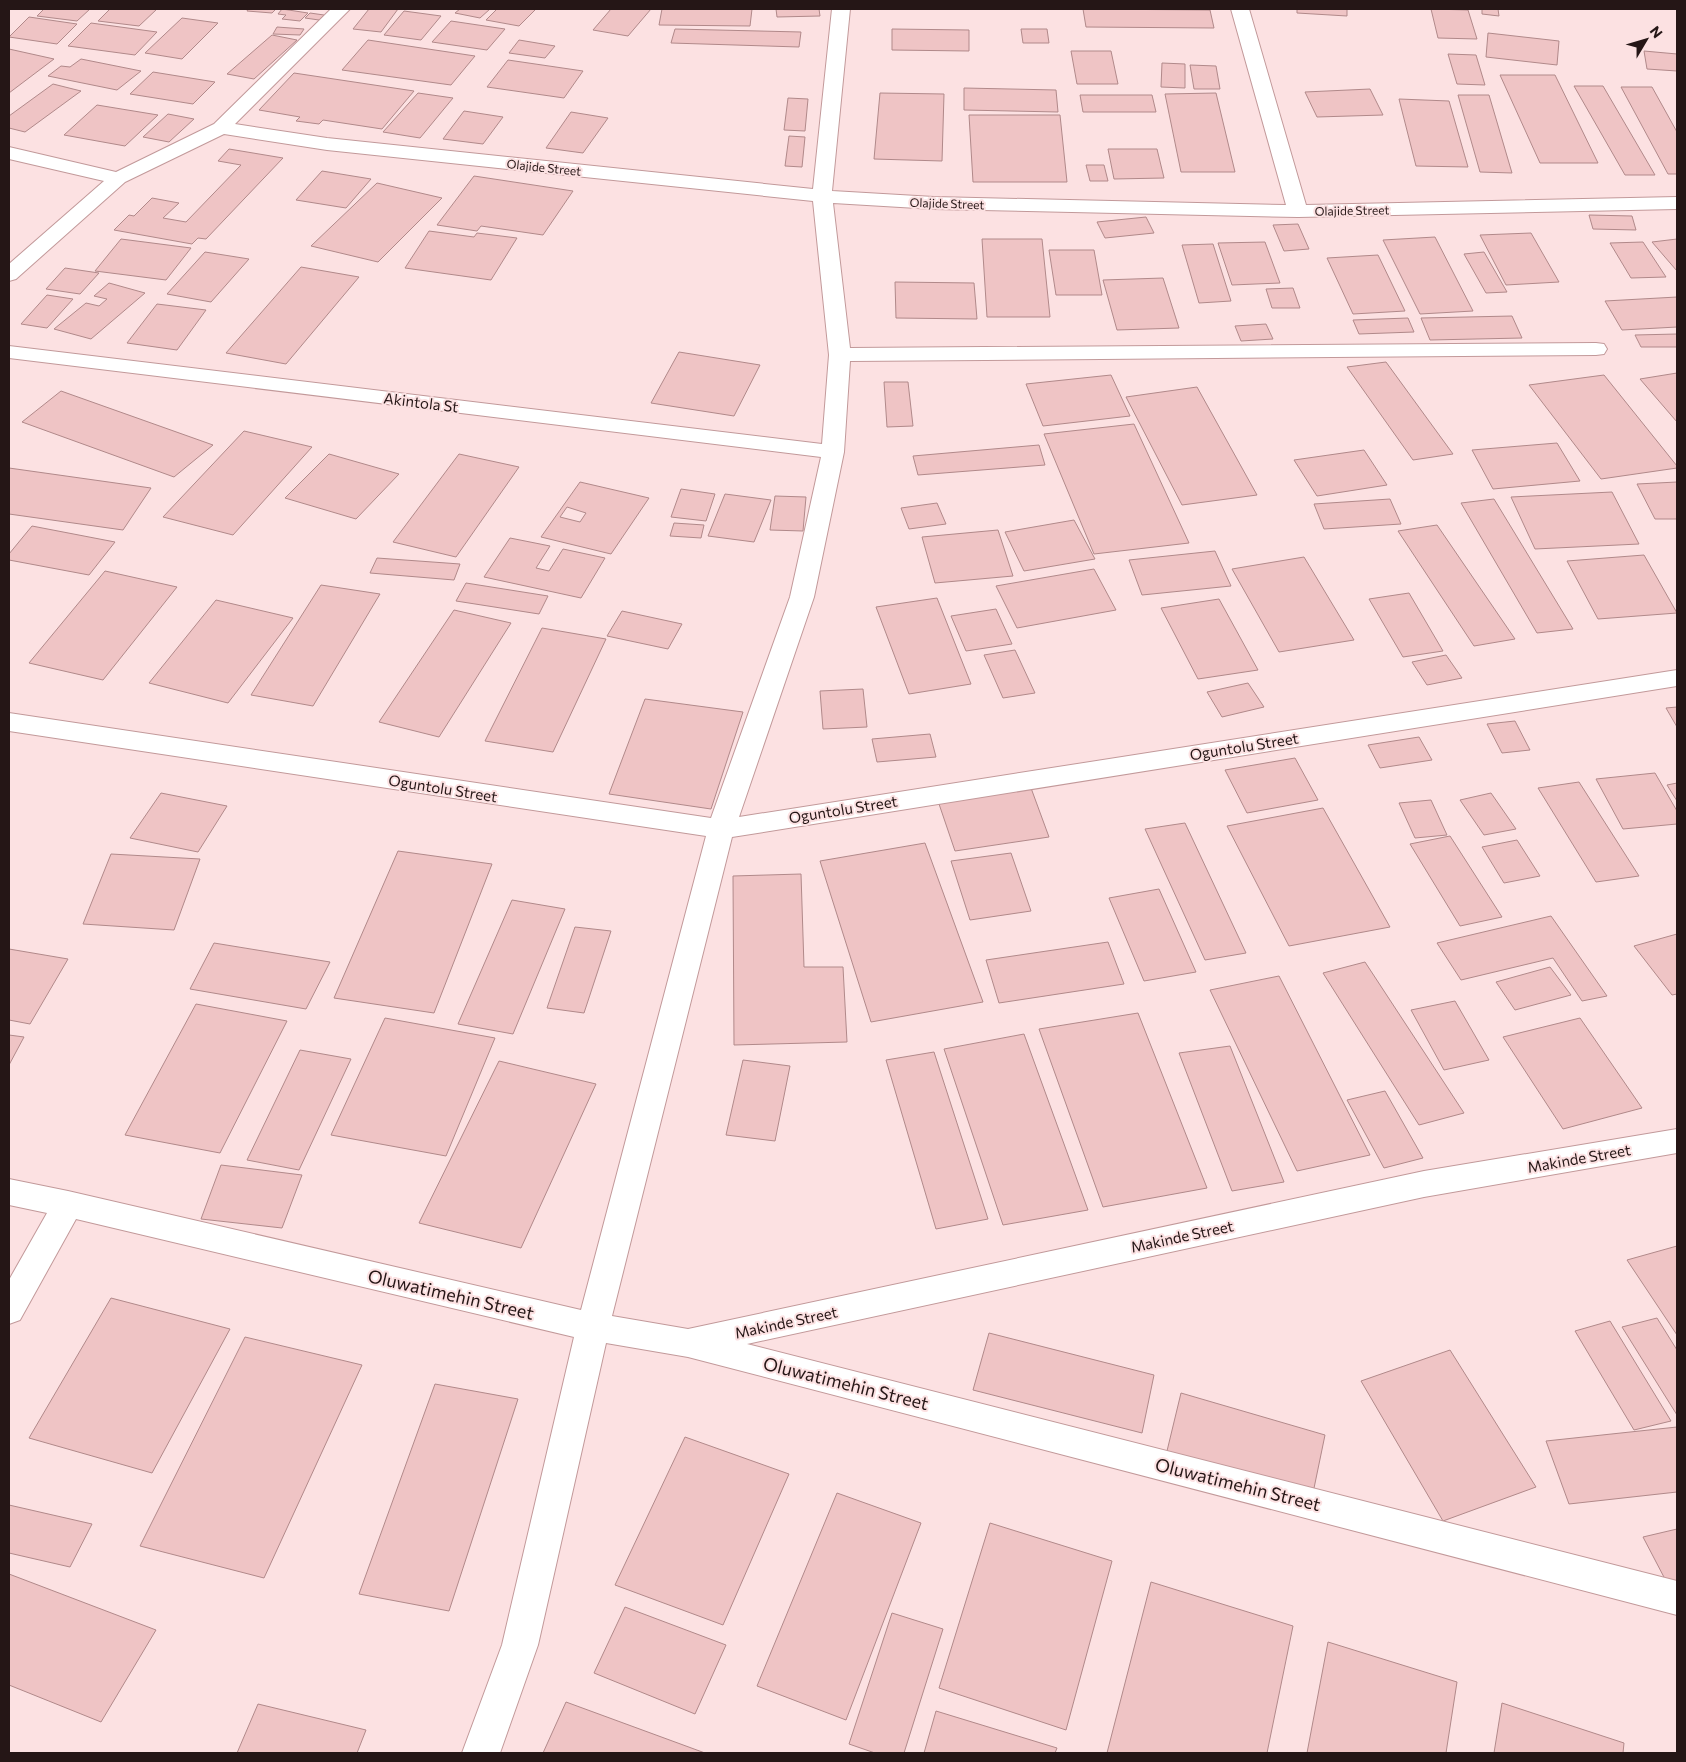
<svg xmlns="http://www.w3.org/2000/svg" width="1686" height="1762" font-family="Commissioner,sans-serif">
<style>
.building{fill:#efc4c5;stroke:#b1898a;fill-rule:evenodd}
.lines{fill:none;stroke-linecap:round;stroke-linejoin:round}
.minor-casing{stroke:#c2999a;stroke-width:2}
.minor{fill:#fff;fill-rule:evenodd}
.labels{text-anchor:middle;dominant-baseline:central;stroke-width:4;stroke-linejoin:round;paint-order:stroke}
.far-street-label{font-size:12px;fill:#251616;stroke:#fce1e2}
.street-label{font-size:15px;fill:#251616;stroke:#fce1e2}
.near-street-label{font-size:18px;fill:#251616;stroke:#fce1e2}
</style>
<rect width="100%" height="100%" fill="#fce1e2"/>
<g class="building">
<polygon points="44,9 90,9 77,21 37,16"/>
<polygon points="110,9 157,9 139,26 98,21"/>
<polygon points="248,9 276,9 272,13 247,11"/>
<polygon points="282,9 308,13 300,21 282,19 286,15 278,14"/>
<polygon points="369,9 398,9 381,32 353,29"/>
<polygon points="460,9 490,9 480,18 455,13"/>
<polygon points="497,9 536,9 519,26 486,20"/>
<polygon points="611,9 651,9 628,36 593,30"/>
<polygon points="662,9 752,9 750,26 659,25"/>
<polygon points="776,9 819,9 820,16 777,17"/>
<polygon points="1083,9 1210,10 1214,28 1086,27"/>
<polygon points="1297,9 1347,9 1347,16 1297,13"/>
<polygon points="1431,9 1468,10 1477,39 1438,38"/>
<polygon points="1482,9 1498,9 1499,16 1482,14"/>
<polygon points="404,11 441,16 421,40 384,35"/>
<polygon points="310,13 324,15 319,20 305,18"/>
<polygon points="29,17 77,24 57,44 9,37"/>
<polygon points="182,18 218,23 182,59 145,53"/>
<polygon points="451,21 505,29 487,50 432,42"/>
<polygon points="91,23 157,32 135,55 68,46"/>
<polygon points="277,27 304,29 300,35 273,34"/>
<polygon points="675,29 801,32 799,47 671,43"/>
<polygon points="892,29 969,30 969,51 892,50"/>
<polygon points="1021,29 1047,29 1049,43 1023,43"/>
<polygon points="1488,33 1559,41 1557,65 1486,57"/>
<polygon points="272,35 297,40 254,79 227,74"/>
<polygon points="368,40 475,56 451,85 342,70"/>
<polygon points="519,40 555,46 545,58 509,53"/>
<polygon points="9,49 54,59 9,93"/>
<polygon points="1071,51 1111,51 1118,84 1077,84"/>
<polygon points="1644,51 1677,54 1677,71 1647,69"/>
<polygon points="1448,54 1476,55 1485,85 1457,84"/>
<polygon points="81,59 141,71 117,90 48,76 61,66 70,67"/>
<polygon points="508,60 583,71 564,98 487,87"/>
<polygon points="1162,63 1185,64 1185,88 1161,87"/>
<polygon points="1190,65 1216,66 1220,89 1194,89"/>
<polygon points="153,72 215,82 193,104 130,94"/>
<polygon points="294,73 414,91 382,129 323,120 319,124 296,121 300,117 259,110"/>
<polygon points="1500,75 1555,75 1598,163 1540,163"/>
<polygon points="53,84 81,91 25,132 9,128 9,116"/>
<polygon points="1574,86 1603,86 1655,175 1625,175"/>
<polygon points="1621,87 1652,87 1677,132 1677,174 1668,174"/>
<polygon points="964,88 1056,90 1058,112 964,110"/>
<polygon points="1370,89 1383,115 1317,117 1305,92"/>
<polygon points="418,93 453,98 420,138 383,132"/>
<polygon points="880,93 944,94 942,161 874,159"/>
<polygon points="1216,93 1235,172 1181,172 1165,94"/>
<polygon points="1080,95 1152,95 1156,112 1083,112"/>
<polygon points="1458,95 1489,95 1512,173 1480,172"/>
<polygon points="788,98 808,99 805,131 784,130"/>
<polygon points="1399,99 1449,101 1468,167 1416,166"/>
<polygon points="97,105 158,115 125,146 64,135"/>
<polygon points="464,111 503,117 483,144 443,139"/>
<polygon points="571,112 608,118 583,153 546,148"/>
<polygon points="168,114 194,119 169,142 143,137"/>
<polygon points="969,115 1060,115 1067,182 973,182"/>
<polygon points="789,136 805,137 802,167 785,166"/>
<polygon points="229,149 283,158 206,239 198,238 192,244 114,230 129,215 134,216 152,198 179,203 163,218 186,222 241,165 218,161"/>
<polygon points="1108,149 1157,149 1164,178 1114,179"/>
<polygon points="1086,165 1104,165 1108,181 1090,181"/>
<polygon points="322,171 371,179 346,208 296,200"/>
<polygon points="474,176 573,191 543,235 481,226 477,231 437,225"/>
<polygon points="377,183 442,198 378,262 311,246"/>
<polygon points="1589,215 1632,216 1636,230 1593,229"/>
<polygon points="1146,217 1154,233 1105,238 1097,222"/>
<polygon points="1298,224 1309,249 1284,251 1273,225"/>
<polygon points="429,231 474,237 477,233 517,238 491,280 405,268"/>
<polygon points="1531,233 1559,282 1506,285 1480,235"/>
<polygon points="1435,237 1473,311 1420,314 1383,240"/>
<polygon points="121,239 191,248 166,280 95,271"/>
<polygon points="982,239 1042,239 1050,317 987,317"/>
<polygon points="1677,239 1677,271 1652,242"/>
<polygon points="1265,242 1280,283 1232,285 1218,243"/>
<polygon points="1643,242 1666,277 1631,278 1610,243"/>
<polygon points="1213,244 1231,301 1199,303 1182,245"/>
<polygon points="1049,250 1094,250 1102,295 1056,295"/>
<polygon points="205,252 249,259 211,302 167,294"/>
<polygon points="1484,252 1507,292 1486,293 1464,254"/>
<polygon points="1378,255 1405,311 1353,314 1327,258"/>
<polygon points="301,267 359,277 286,364 226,353"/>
<polygon points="65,268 99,273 80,294 46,289"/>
<polygon points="1163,278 1179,328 1117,330 1103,280"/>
<polygon points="895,282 974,283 977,319 896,318"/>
<polygon points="109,283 145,293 91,339 54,329 86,303 99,306 107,299 94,296"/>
<polygon points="1293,288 1300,308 1272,308 1266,289"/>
<polygon points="47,295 73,299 47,328 21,324"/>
<polygon points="1677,297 1677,327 1622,330 1605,301"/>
<polygon points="157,304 206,310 177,350 127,343"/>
<polygon points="1512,316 1522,338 1430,340 1421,318"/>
<polygon points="1408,318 1414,332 1359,334 1353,320"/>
<polygon points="1266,324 1273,339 1241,341 1235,326"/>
<polygon points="1677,334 1677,347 1641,347 1635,335"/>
<polygon points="679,352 760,365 734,416 651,403"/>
<polygon points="1386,362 1453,454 1413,460 1347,367"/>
<polygon points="1677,373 1677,422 1640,379"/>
<polygon points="1111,375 1130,416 1043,426 1026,384"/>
<polygon points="1604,375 1677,466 1677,468 1601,479 1529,385"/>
<polygon points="884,382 908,382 913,426 887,427"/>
<polygon points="1197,387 1257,495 1182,505 1126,397"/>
<polygon points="61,391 213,445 174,477 22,422"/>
<polygon points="1134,424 1189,543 1094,554 1044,434"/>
<polygon points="244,431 312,447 233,535 163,517"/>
<polygon points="1557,443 1580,481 1493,489 1472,450"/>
<polygon points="1039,445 1045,465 918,475 913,456"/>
<polygon points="1364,450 1387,485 1317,496 1294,460"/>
<polygon points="329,454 399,474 356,519 285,498"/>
<polygon points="459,454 519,467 456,557 393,542"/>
<polygon points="9,468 151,488 123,530 9,514"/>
<path d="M580,482L649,498L611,554L541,537ZM567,507L586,513L580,522L560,517Z"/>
<polygon points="1677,482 1677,519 1655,519 1637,484"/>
<polygon points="681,489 715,494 706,521 671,517"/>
<polygon points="1612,492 1639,544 1535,549 1511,497"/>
<polygon points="725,494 771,500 754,542 708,536"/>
<polygon points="775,496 806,497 803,531 770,530"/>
<polygon points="1390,499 1401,524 1324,529 1314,504"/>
<polygon points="1494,499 1573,629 1537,633 1461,503"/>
<polygon points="937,503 946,524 909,529 901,508"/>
<polygon points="1074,520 1095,559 1024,571 1005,532"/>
<polygon points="674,523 704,525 701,538 670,536"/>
<polygon points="1437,525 1515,639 1474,646 1398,531"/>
<polygon points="32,526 115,542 89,575 9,560 9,554"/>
<polygon points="998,530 1013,576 935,583 922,537"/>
<polygon points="510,538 550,546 536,568 549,571 563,549 605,558 581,598 484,577"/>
<polygon points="1215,551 1231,586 1142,595 1129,560"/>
<polygon points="1644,555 1677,613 1598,619 1567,561"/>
<polygon points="1304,557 1354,640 1279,652 1232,569"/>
<polygon points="377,558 460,564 454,580 370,573"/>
<polygon points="1094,569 1116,610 1017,628 996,586"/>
<polygon points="105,571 177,587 103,680 29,663"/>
<polygon points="466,583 548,596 539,614 456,601"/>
<polygon points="321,585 380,594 313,706 251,695"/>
<polygon points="1409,593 1443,651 1403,657 1369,599"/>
<polygon points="937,598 971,684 909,694 876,607"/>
<polygon points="1219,599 1258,670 1198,679 1161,608"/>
<polygon points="216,600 293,618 228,703 149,683"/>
<polygon points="996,609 1012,644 966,651 951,616"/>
<polygon points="454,610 511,623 439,737 379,722"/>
<polygon points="622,611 682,624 668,649 607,636"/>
<polygon points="542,628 606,639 553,752 485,741"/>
<polygon points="1015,650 1035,693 1003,698 984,655"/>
<polygon points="1446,655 1462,678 1427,685 1412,662"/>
<polygon points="1248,683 1264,707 1222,717 1207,692"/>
<polygon points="863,689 867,727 823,729 820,691"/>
<polygon points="645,699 743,712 711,809 609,794"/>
<polygon points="1677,707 1677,727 1666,708"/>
<polygon points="1515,721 1530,750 1502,753 1487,724"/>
<polygon points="930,734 936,757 877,762 872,739"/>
<polygon points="1419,737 1432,760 1380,768 1368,745"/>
<polygon points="1295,758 1318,800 1247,813 1225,770"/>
<polygon points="1655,773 1677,811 1677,824 1623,829 1596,779"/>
<polygon points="1579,782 1639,876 1596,882 1538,788"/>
<polygon points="1677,783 1677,801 1667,785"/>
<polygon points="1031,788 1049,837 955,851 938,801"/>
<polygon points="161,793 227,806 198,852 130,838"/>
<polygon points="1491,793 1516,829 1484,835 1460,800"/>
<polygon points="1431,800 1447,835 1415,838 1399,803"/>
<polygon points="1323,808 1390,927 1289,946 1227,826"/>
<polygon points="1185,823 1246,953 1205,960 1145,829"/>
<polygon points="1450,836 1502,917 1460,926 1410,844"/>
<polygon points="1517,840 1540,876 1504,883 1482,847"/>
<polygon points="925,843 983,1002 871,1022 820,861"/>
<polygon points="398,851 492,864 434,1013 334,998"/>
<polygon points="1011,853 1031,911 970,920 951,861"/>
<polygon points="111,854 200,859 174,930 83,924"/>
<polygon points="801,874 804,967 843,967 847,1042 734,1045 733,876"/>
<polygon points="1159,889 1196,972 1144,981 1109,898"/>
<polygon points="512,900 565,909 513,1034 458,1024"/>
<polygon points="1551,916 1607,996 1582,1001 1553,958 1461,980 1437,943"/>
<polygon points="575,927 611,931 584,1013 547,1008"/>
<polygon points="1677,934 1677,994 1672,995 1634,946"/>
<polygon points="1108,942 1124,984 999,1003 986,960"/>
<polygon points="214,943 330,962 306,1009 190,989"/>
<polygon points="9,949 68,959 30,1024 9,1020"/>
<polygon points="1365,962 1464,1113 1419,1125 1323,973"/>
<polygon points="1550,967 1571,995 1515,1010 1496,982"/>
<polygon points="1279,976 1370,1155 1297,1171 1210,990"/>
<polygon points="1455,1001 1489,1060 1444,1070 1411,1010"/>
<polygon points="196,1004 287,1021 220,1153 125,1135"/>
<polygon points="1138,1013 1207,1188 1103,1207 1039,1029"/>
<polygon points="385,1018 495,1038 446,1156 331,1135"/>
<polygon points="1580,1018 1642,1108 1563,1129 1503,1037"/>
<polygon points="1024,1034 1088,1210 1003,1225 944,1049"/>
<polygon points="9,1035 24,1037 9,1065"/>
<polygon points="1230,1046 1284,1182 1232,1191 1179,1053"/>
<polygon points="300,1050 351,1059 299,1170 247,1160"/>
<polygon points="934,1052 988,1219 936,1229 886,1060"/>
<polygon points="743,1060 790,1066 775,1141 726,1135"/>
<polygon points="499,1061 596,1084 521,1248 419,1223"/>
<polygon points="1385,1091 1423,1158 1384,1168 1347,1100"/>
<polygon points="221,1165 302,1175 282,1228 201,1219"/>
<polygon points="1677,1246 1677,1335 1627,1260"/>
<polygon points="111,1298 230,1329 152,1473 29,1438"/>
<polygon points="1657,1318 1677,1350 1677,1415 1622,1327"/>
<polygon points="1610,1321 1671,1421 1634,1430 1575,1331"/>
<polygon points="989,1333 1154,1375 1142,1433 973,1390"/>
<polygon points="245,1337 362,1365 264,1578 140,1546"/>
<polygon points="1450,1350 1536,1487 1443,1521 1361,1381"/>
<polygon points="435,1384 518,1399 449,1611 359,1594"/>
<polygon points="1181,1393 1325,1435 1313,1493 1167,1451"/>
<polygon points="1677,1427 1677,1492 1569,1504 1546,1441"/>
<polygon points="685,1437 789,1474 723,1625 615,1585"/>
<polygon points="837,1493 921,1523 846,1720 757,1686"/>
<polygon points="9,1505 92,1524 70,1567 9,1553"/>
<polygon points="990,1523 1112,1561 1066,1730 939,1688"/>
<polygon points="1677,1529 1677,1602 1643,1537"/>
<polygon points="9,1574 156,1630 101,1722 9,1685"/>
<polygon points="1151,1582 1293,1626 1267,1753 1107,1753"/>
<polygon points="625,1607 726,1645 695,1714 594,1673"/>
<polygon points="892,1613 943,1629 904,1753 875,1753 849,1744"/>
<polygon points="1328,1642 1457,1682 1446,1753 1307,1753"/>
<polygon points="566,1702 705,1753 543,1753"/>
<polygon points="1502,1703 1624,1743 1623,1753 1494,1753"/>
<polygon points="258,1704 366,1730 357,1753 237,1753"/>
<polygon points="936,1711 1057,1748 1055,1753 924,1753"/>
</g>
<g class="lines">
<defs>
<polygon id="minor" points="331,9 350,9 235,124 327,138 813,189 832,9 850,9 832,191 934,197 1286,205 1231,9 1249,9 1306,205 1677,197 1677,209 1298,217 934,209 833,203 850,348 1596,343 1604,344 1607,349 1604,354 1596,355 850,361 844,452 814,597 739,817 1677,670 1677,686 732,837 612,1316 688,1329 1424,1171 1677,1129 1677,1153 1424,1197 747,1344 1677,1581 1677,1615 688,1357 606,1343 538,1645 500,1753 462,1753 502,1645 574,1337 76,1219 20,1320 9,1324 9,1280 47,1213 9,1205 9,1179 68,1191 581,1310 706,836 9,731 9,713 711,818 790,597 821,457 9,358 9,346 822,444 829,355 813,201 327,150 224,134 125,182 16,279 9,281 9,264 104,181 9,159 9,147 116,172 214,124"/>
</defs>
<use href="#minor" class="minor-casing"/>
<use href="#minor" class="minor"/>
</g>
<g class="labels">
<g class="far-street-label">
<text transform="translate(544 167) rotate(6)">Olajide Street</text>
<text transform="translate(947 203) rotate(2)">Olajide Street</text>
<text transform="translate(1352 210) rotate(-1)">Olajide Street</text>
</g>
<g class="street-label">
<text transform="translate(421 402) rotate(7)">Akintola St</text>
<text transform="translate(1244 746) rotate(-9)">Oguntolu Street</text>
<text transform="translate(443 788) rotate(9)">Oguntolu Street</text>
<text transform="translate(843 809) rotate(-9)">Oguntolu Street</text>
<text transform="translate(1579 1158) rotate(-10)">Makinde Street</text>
<text transform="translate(1182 1236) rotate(-12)">Makinde Street</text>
<text transform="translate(786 1322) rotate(-12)">Makinde Street</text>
</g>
<g class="near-street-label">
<text transform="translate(451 1294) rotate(13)">Oluwatimehin Street</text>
<text transform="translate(846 1383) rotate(14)">Oluwatimehin Street</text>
<text transform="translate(1238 1484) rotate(14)">Oluwatimehin Street</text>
</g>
</g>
<rect width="1686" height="1762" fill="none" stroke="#251616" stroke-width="20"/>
<g transform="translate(1646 40) rotate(52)" stroke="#fce1e2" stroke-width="4" paint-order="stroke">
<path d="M0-4L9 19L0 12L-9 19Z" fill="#251616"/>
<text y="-8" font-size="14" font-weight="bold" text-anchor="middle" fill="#251616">N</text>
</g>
</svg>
